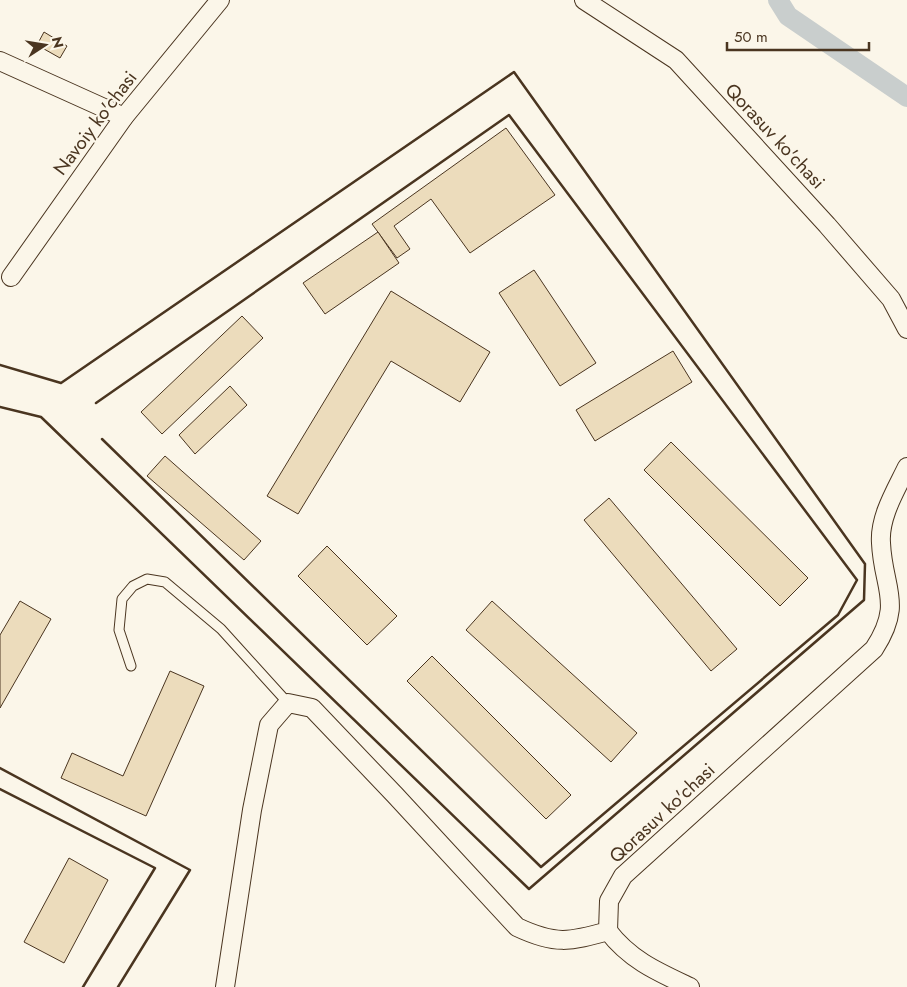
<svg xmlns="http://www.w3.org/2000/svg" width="907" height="987" font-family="Jost,sans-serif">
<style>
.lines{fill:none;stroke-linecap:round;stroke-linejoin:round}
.canal{stroke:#c9cecd;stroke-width:20}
.building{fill:#ecdcbc;stroke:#4a3520}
.service-casing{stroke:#4a3520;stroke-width:11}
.minor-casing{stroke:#4a3520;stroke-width:20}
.service{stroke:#fbf6e9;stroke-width:9}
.minor{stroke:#fbf6e9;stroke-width:18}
.wall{stroke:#4a3520;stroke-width:2.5}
.labels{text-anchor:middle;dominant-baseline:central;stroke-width:4;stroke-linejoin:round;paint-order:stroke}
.street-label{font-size:19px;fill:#4a3520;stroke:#fbf6e9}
</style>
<rect width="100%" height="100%" fill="#fbf6e9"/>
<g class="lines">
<polyline class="canal" points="778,0 788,16 907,97"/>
</g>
<g class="building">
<polygon points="44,32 67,46 60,58 37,45"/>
<polygon points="506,128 555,195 470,253 431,199 394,226 410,249 397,258 372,224"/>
<polygon points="378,232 399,263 325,314 303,283"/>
<polygon points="534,270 596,363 560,386 499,293"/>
<polygon points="391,291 490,352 460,402 391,361 298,514 267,496"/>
<polygon points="242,316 263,338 162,434 141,412"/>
<polygon points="673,351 692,382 595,441 576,410"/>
<polygon points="230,386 247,405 195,454 179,435"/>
<polygon points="671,442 808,578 780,606 644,470"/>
<polygon points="165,456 261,541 244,560 147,476"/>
<polygon points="609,498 737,649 711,671 584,520"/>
<polygon points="327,546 397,616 367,645 298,576"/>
<polygon points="20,601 51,619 0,708 0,635"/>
<polygon points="492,601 637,733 611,762 466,630"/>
<polygon points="432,656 571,795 546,819 407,681"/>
<polygon points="170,671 204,686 146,816 61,778 72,753 123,776"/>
<polygon points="69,858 108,880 64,963 24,942"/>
</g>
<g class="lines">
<defs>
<polyline id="service" points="131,666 119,630 122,599 133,586 147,579 165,582 221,629 288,703"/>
<g id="minor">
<polyline points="584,0 676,60 827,225 891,299 907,329"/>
<polyline points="0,61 124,117"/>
<polyline points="11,277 124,117 220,0"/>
<path d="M608,931C630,960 658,972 690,987"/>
<path d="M225,987L252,810L269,725L288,703L312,708L395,795L517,927C555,945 570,942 608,931L609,901L623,876L874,649C904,603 883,589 881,543C879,517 896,490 907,467"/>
</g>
</defs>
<use href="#service" class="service-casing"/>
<use href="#minor" class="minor-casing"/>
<use href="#service" class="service"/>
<use href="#minor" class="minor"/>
<g class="wall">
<polyline points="0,365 61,383 514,72 865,564 864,600 529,889 41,417 0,407"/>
<polyline points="96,403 509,115 857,580 838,615 541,867 102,439"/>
<polyline points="0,768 190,870 118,987"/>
<polyline points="0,789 155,868 83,987"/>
</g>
</g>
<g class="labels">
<g class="street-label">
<text transform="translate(95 123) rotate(-53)">Navoiy ko'chasi</text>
<text transform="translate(775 136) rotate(47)">Qorasuv ko'chasi</text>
<text transform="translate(662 813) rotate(-43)">Qorasuv ko'chasi</text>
</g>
</g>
<g transform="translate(45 45) rotate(78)" stroke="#fbf6e9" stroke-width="4" paint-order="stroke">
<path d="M0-4L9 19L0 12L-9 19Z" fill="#4a3520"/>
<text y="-8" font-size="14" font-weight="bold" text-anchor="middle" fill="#4a3520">N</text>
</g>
<path d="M727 42v8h142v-8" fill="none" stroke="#4a3520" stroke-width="2.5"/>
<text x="734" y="42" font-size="15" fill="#4a3520" stroke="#fbf6e9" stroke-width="4" paint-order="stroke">50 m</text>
</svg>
